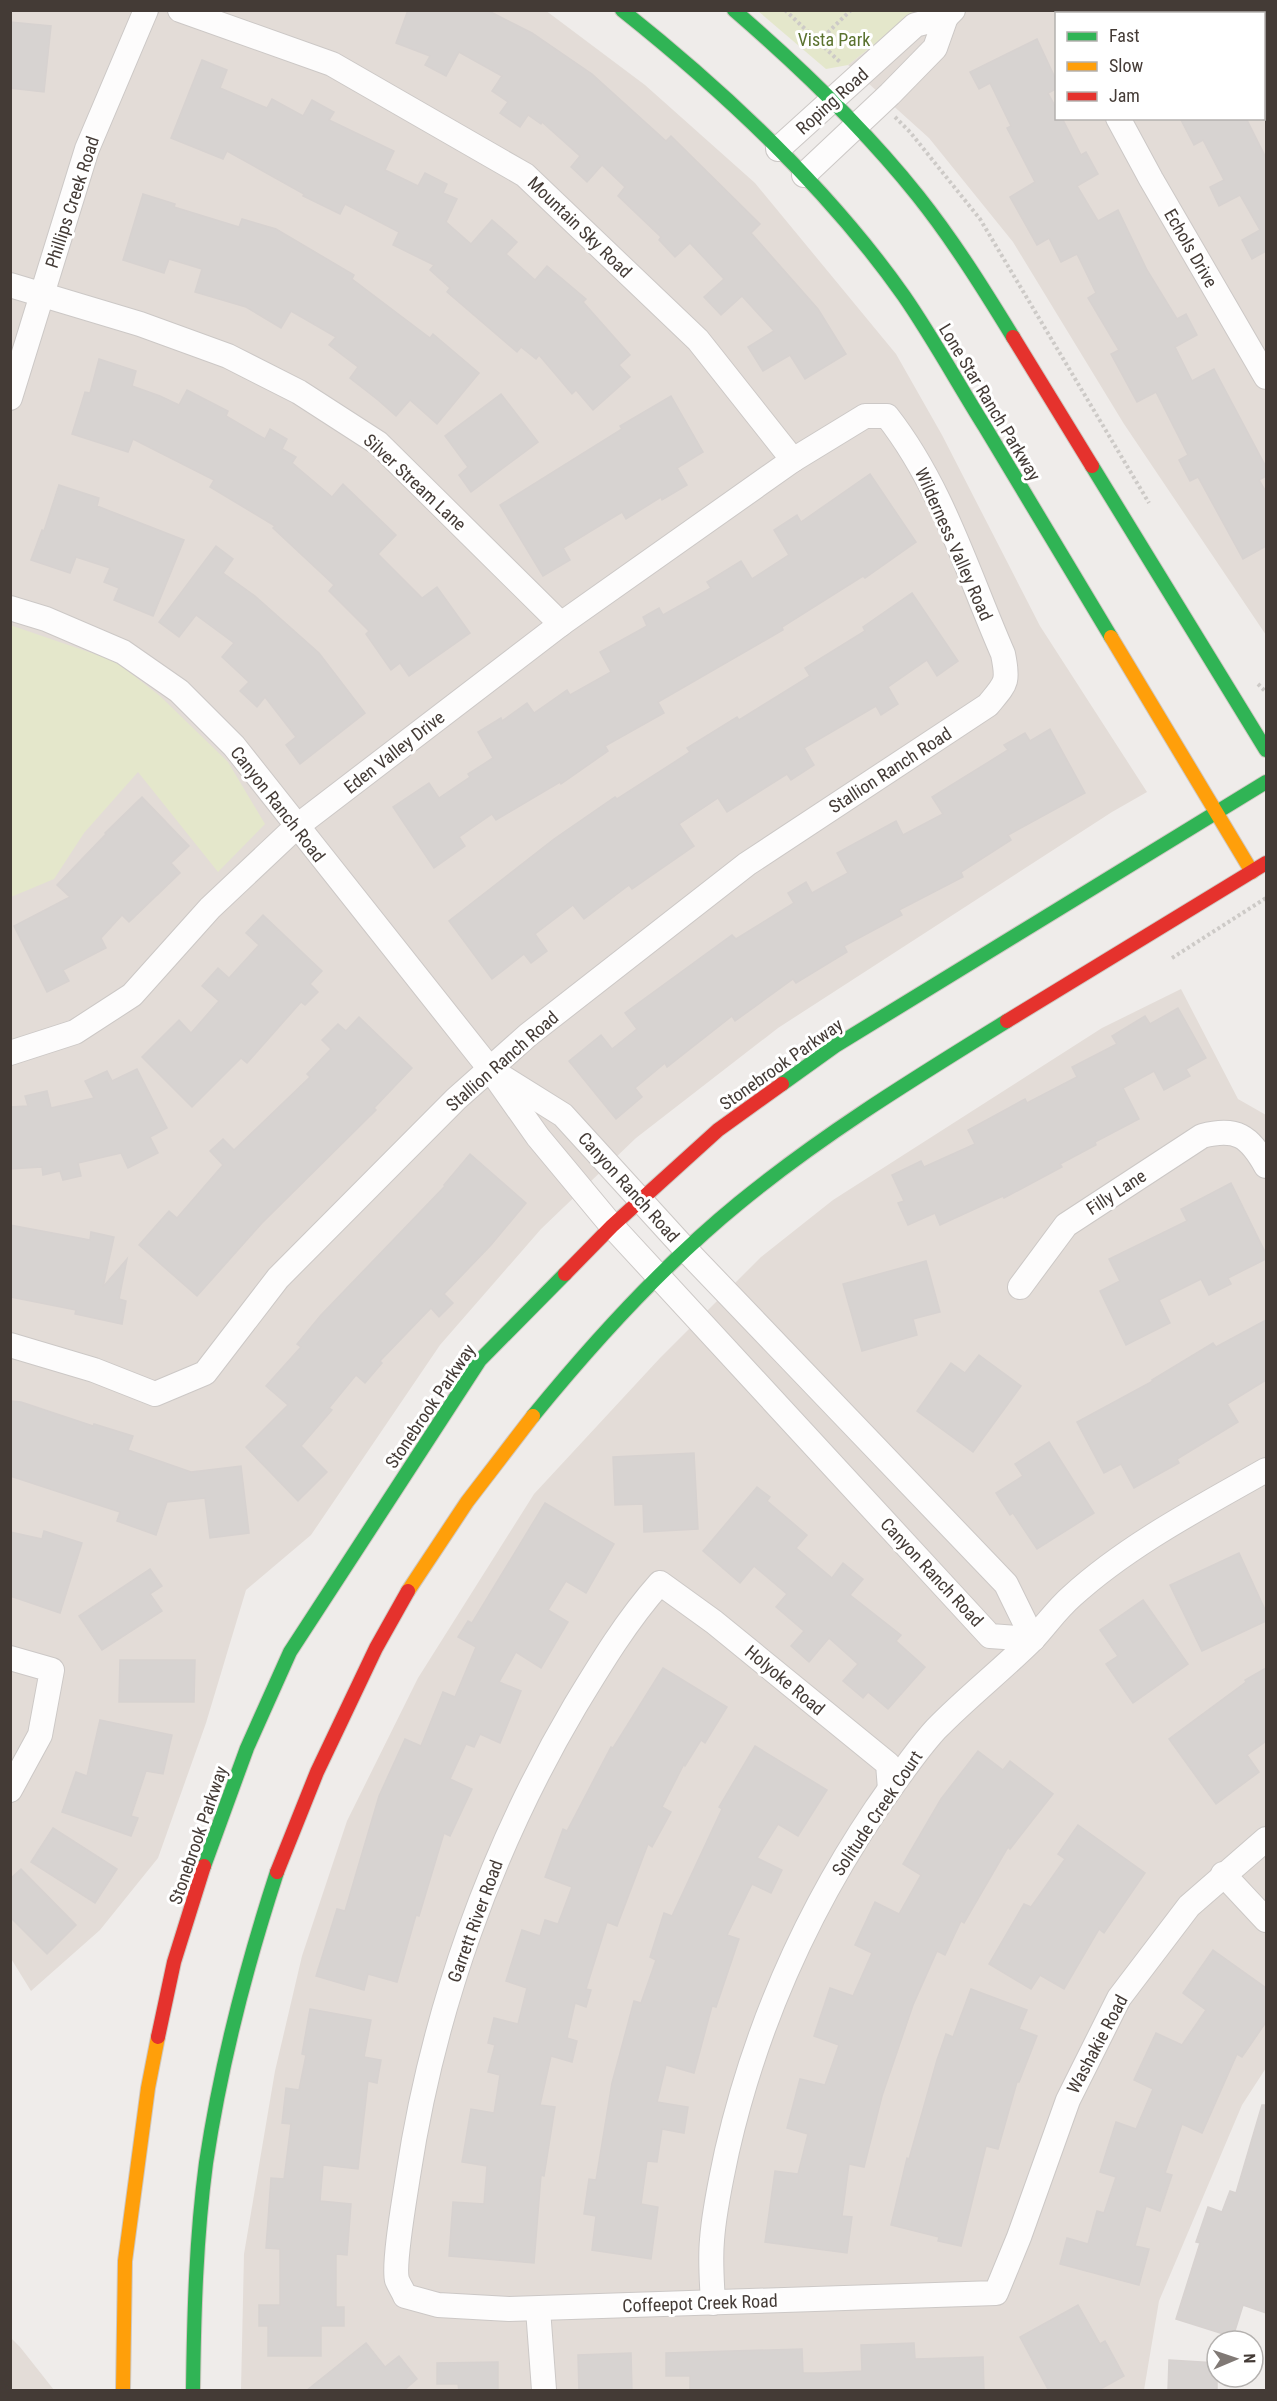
<svg xmlns="http://www.w3.org/2000/svg" width="1277" height="2401" font-family="'Roboto Condensed',sans-serif">
<style>
.residential{fill:#e3dcd7;fill-rule:evenodd}
.green{fill:#e4e7cb}
.building{fill:#d7d3d1;stroke:#d7d2d0;stroke-width:1.5}
.lines{fill:none;stroke-linecap:round;stroke-linejoin:round}
.street-casing{stroke:#ccc8c6;stroke-width:26}
.fast-casing{stroke:#cfc8c2;stroke-width:16}
.slow-casing{stroke:#cfc8c2;stroke-width:16}
.jam-casing{stroke:#cfc8c2;stroke-width:16}
.path{stroke:#cdcac7;stroke-width:4;stroke-dasharray:3 3;stroke-linecap:butt}
.street{stroke:#fdfcfc;stroke-width:24}
.fast{stroke:#30b455;stroke-width:14}
.slow{stroke:#ff9f0a;stroke-width:14}
.jam{stroke:#e5322d;stroke-width:14}
.labels{text-anchor:middle;dominant-baseline:central;stroke-width:6;stroke-linejoin:round;paint-order:stroke}
.park-label{font-size:18px;fill:#5a722e;stroke:#fff}
.street-label{font-size:18px;fill:#443b36;stroke:#fff}
</style>
<rect width="100%" height="100%" fill="#efecea"/>
<g class="residential">
<polygon points="545,10 645,85 755,183 896,354 942,435 1040,626 1147,792 1112,812 778,1028 636,1138 541,1229 440,1345 311,1535 246,1590 206,1723 158,1858 100,1930 31,1991 10,1957 10,11"/>
<path d="M917,11H1266V635L1124,424L1013,242L929,138L848,65ZM1056,14H1264V118H1056Z"/>
<polygon points="1181,989 1238,1099 1266,1115 1266,2068 1242,2105 1159,2301 1144,2390 241,2390 244,2254 275,2071 302,1956 347,1821 418,1678 534,1494 660,1358 761,1257 833,1200 1102,1028"/>
<polygon points="10,2337 20,2347 54,2390 11,2390"/>
</g>
<g class="green">
<polygon points="758,11 917,11 848,65 826,69"/>
<polygon points="10,625 115,661 160,696 228,762 265,824 218,872 138,772 84,833 54,879 11,897"/>
</g>
<g class="building">
<polygon points="408,10 487,10 532,33 592,74 666,141 671,136 760,224 751,233 818,309 846,354 805,379 790,355 763,371 748,347 774,331 742,296 721,315 704,297 724,279 690,243 675,257 659,240 661,237 618,196 625,187 602,165 587,182 571,167 580,156 542,122 541,124 528,115 520,127 500,113 508,102 492,91 502,76 459,52 446,76 425,65 430,56 396,43"/>
<polygon points="10,22 51,26 44,92 10,88"/>
<polygon points="1037,39 1056,80 1056,89 1048,93 1056,108 1056,118 1062,118 1081,155 1086,152 1098,174 1077,186 1098,221 1118,210 1147,270 1177,319 1186,314 1197,335 1175,347 1192,381 1214,369 1266,467 1266,476 1259,480 1266,492 1266,546 1243,559 1198,477 1190,481 1179,460 1188,455 1156,392 1137,402 1111,354 1119,350 1088,298 1096,293 1077,254 1061,262 1049,238 1037,245 1010,197 1035,182 1007,128 1011,126 990,83 979,89 970,72"/>
<polygon points="202,60 227,70 220,88 267,108 272,99 303,116 312,100 334,112 329,120 394,151 385,170 418,186 425,173 447,184 443,193 457,199 446,222 471,244 492,220 517,242 506,254 535,280 547,266 586,299 583,302 630,355 619,365 630,377 593,410 576,390 572,394 539,355 536,359 521,347 517,352 447,292 450,288 430,270 434,265 393,245 399,232 345,204 340,214 303,196 304,194 227,151 223,159 171,138"/>
<polygon points="1180,118 1246,118 1266,158 1266,251 1252,259 1242,240 1260,230 1240,195 1219,206 1210,187 1224,180 1203,140 1194,145"/>
<polygon points="143,194 175,204 174,207 239,227 242,219 276,229 354,275 352,279 430,338 433,334 479,373 437,424 410,400 396,416 378,400 350,378 358,367 329,345 336,337 291,311 281,328 246,307 195,292 202,269 169,259 164,273 123,260"/>
<polygon points="99,359 136,371 132,386 160,396 179,405 187,390 228,411 226,416 265,439 270,429 287,439 282,449 296,457 292,463 332,497 343,484 396,535 378,554 422,598 437,587 470,633 409,676 400,663 391,670 366,634 369,631 329,591 334,585 273,528 275,526 210,487 214,480 133,439 128,452 72,434 85,392 90,393"/>
<polygon points="501,394 538,442 471,492 459,475 468,467 445,436"/>
<polygon points="671,396 703,452 677,468 687,485 662,500 661,497 626,519 622,512 563,548 570,560 543,576 500,505 622,429 620,426"/>
<polygon points="870,474 916,542 865,578 863,576 782,627 783,630 658,702 664,713 605,746 608,751 561,784 560,782 496,820 492,814 459,837 465,846 434,868 393,807 429,783 439,798 470,777 468,774 493,758 478,732 501,718 502,721 527,703 534,713 567,690 570,695 611,672 600,652 647,626 643,617 659,608 663,615 711,588 707,582 741,561 752,579 789,555 774,530 797,515 801,522"/>
<polygon points="59,485 99,498 97,506 184,540 153,616 114,600 119,588 104,582 110,568 76,557 70,573 31,560 42,530 44,531"/>
<polygon points="216,546 233,559 223,573 255,596 319,653 365,713 300,764 286,745 296,737 265,697 257,707 240,691 249,682 222,657 234,643 196,615 179,637 159,622"/>
<polygon points="912,593 958,661 937,676 927,660 888,687 898,704 881,715 876,706 804,748 814,765 791,780 787,774 727,812 718,798 679,824 694,846 632,889 629,885 584,919 573,905 535,934 547,951 531,963 524,954 492,979 449,921 554,839 615,797 617,799 690,752 687,748 737,717 739,720 810,676 805,668 865,631 863,627"/>
<polygon points="1050,729 1085,793 1008,835 1011,840 961,872 963,877 899,910 902,915 844,946 847,952 796,983 793,979 735,1021 732,1016 667,1067 665,1063 635,1088 642,1097 616,1119 569,1061 601,1035 612,1049 637,1029 625,1013 732,935 736,939 794,903 788,893 806,882 812,893 848,873 837,853 896,821 903,835 943,814 932,797 1008,750 1004,745 1025,733 1030,741"/>
<polygon points="142,797 189,846 171,863 180,873 129,922 122,915 101,938 106,948 63,970 69,981 47,992 14,926 70,897 57,885 106,834 105,833"/>
<polygon points="263,915 322,971 310,984 318,992 305,1005 301,1002 247,1063 241,1058 192,1107 142,1057 179,1020 191,1033 219,1001 202,986 218,968 229,978 259,945 246,933"/>
<polygon points="1178,1008 1206,1058 1186,1069 1190,1076 1164,1090 1154,1071 1123,1088 1139,1119 1095,1142 1096,1145 1060,1164 1062,1167 1004,1198 1003,1196 940,1225 935,1213 908,1225 898,1203 904,1201 892,1175 921,1161 924,1167 975,1144 968,1130 1025,1099 1027,1103 1077,1077 1072,1067 1117,1044 1112,1036 1145,1016 1150,1024"/>
<polygon points="359,1017 412,1068 374,1108 376,1110 262,1223 197,1296 139,1245 169,1211 177,1218 223,1165 210,1151 223,1139 234,1150 310,1077 307,1074 331,1049 322,1040 338,1024 346,1031"/>
<polygon points="137,1069 167,1128 150,1137 158,1153 128,1168 121,1153 78,1163 81,1176 63,1180 60,1171 43,1175 42,1167 10,1169 10,1107 28,1106 25,1096 47,1091 51,1108 94,1098 85,1081 107,1071 112,1081"/>
<polygon points="470,1154 526,1203 491,1245 444,1294 453,1303 439,1317 431,1308 380,1361 382,1363 365,1383 356,1375 329,1408 332,1410 301,1446 327,1472 298,1501 246,1447 288,1405 266,1386 301,1347 297,1344 321,1315 445,1186 444,1185"/>
<polygon points="1231,1183 1266,1254 1266,1259 1228,1278 1231,1284 1209,1295 1201,1279 1159,1300 1170,1323 1126,1345 1100,1291 1120,1281 1109,1259 1187,1221 1181,1209"/>
<polygon points="10,1225 90,1240 91,1232 114,1237 103,1287 127,1259 119,1299 126,1301 122,1324 75,1314 76,1310 10,1297"/>
<polygon points="926,1261 940,1312 913,1319 917,1335 862,1351 843,1284"/>
<polygon points="1266,1320 1266,1380 1227,1404 1238,1422 1177,1459 1179,1463 1134,1488 1121,1464 1104,1473 1077,1422 1153,1381 1152,1380 1213,1343 1216,1347"/>
<polygon points="979,1355 1021,1386 973,1452 917,1411 951,1363 965,1373"/>
<polygon points="10,1401 21,1402 93,1426 94,1424 133,1436 128,1450 191,1472 241,1466 249,1533 210,1538 205,1498 167,1502 156,1535 117,1521 120,1512 10,1476"/>
<polygon points="1049,1442 1094,1513 1037,1549 1013,1513 1010,1515 996,1493 1023,1476 1015,1464"/>
<polygon points="694,1453 698,1529 644,1532 643,1504 615,1505 613,1457"/>
<polygon points="757,1487 770,1497 767,1501 807,1535 796,1548 832,1578 843,1563 863,1579 850,1595 901,1635 896,1641 925,1667 888,1709 868,1692 863,1698 843,1681 858,1664 829,1638 809,1662 791,1646 804,1631 776,1607 787,1594 754,1566 740,1583 703,1551"/>
<polygon points="545,1503 614,1544 586,1593 566,1581 548,1610 568,1622 541,1668 516,1652 499,1682 521,1691 500,1743 480,1734 474,1747 466,1744 450,1779 472,1789 450,1836 444,1833 419,1916 416,1915 397,1982 368,1974 364,1990 316,1976 337,1909 345,1911 379,1796 405,1739 421,1746 443,1692 455,1697 476,1647 458,1637 468,1621 472,1623"/>
<polygon points="44,1531 82,1543 60,1613 10,1596 10,1532 42,1539"/>
<polygon points="1239,1553 1266,1612 1266,1621 1202,1651 1170,1585"/>
<polygon points="150,1569 162,1586 150,1594 162,1611 102,1650 79,1616"/>
<polygon points="1143,1600 1188,1664 1133,1703 1106,1664 1118,1656 1100,1630"/>
<polygon points="120,1660 195,1660 194,1702 119,1702"/>
<polygon points="663,1668 727,1707 705,1743 701,1740 685,1766 684,1764 662,1807 671,1812 652,1847 648,1844 617,1926 607,1922 586,1989 591,1990 586,2007 575,2003 567,2038 577,2041 572,2062 551,2056 540,2105 555,2107 544,2176 541,2175 534,2263 449,2256 453,2202 484,2204 487,2166 462,2162 471,2109 494,2113 500,2075 488,2072 495,2045 488,2043 494,2018 518,2024 527,1988 506,1981 522,1930 540,1936 545,1920 558,1924 572,1887 545,1877 563,1829 567,1831 611,1747 613,1748"/>
<polygon points="1266,1668 1266,1741 1247,1755 1259,1772 1216,1804 1169,1739 1246,1682 1245,1680"/>
<polygon points="100,1720 172,1735 163,1774 146,1771 131,1816 138,1818 131,1836 62,1812 76,1772 87,1776"/>
<polygon points="755,1746 827,1790 798,1836 778,1824 757,1858 782,1870 771,1893 752,1884 727,1935 739,1939 716,2007 712,2006 694,2073 666,2065 657,2102 688,2107 684,2133 662,2129 657,2162 647,2161 641,2204 658,2207 651,2259 592,2250 596,2216 584,2214 589,2179 596,2180 612,2083 634,2001 641,2003 656,1960 650,1957 664,1913 672,1916 722,1809 719,1807"/>
<polygon points="978,1751 1003,1770 1010,1761 1053,1794 1010,1849 1008,1847 964,1923 961,1921 945,1955 937,1951 913,2005 882,2096 864,2167 849,2164 842,2216 852,2217 847,2253 765,2242 775,2171 798,2174 808,2134 787,2128 800,2079 825,2085 839,2045 814,2036 830,1988 853,1996 872,1953 855,1945 875,1902 899,1914 921,1875 903,1864 941,1799"/>
<polygon points="1078,1825 1145,1873 1104,1933 1099,1929 1064,1989 1040,1975 1031,1989 989,1964 1024,1904 1031,1907 1065,1859 1058,1854"/>
<polygon points="53,1828 117,1869 95,1903 31,1862"/>
<polygon points="21,1869 76,1925 47,1954 10,1917 10,1879"/>
<polygon points="1213,1950 1266,1988 1266,2022 1242,2057 1237,2054 1202,2133 1182,2124 1165,2173 1172,2175 1160,2211 1146,2206 1135,2246 1149,2249 1139,2285 1060,2264 1067,2238 1088,2244 1097,2211 1104,2213 1116,2177 1100,2172 1116,2122 1136,2129 1153,2089 1134,2080 1156,2033 1182,2045 1206,2010 1183,1993"/>
<polygon points="971,1989 1027,2010 1019,2029 1037,2036 1019,2082 1017,2082 998,2149 986,2146 961,2246 938,2241 939,2237 891,2225 907,2158 909,2159 937,2060 946,2034 953,2037"/>
<polygon points="310,2009 371,2020 364,2057 381,2060 377,2083 368,2081 358,2169 323,2165 320,2201 351,2204 347,2255 336,2254 336,2307 344,2307 344,2326 321,2326 321,2356 268,2356 268,2326 259,2326 259,2305 280,2305 280,2249 266,2248 271,2178 284,2179 291,2124 282,2123 286,2088 299,2090 306,2055 302,2054"/>
<polygon points="1262,2105 1266,2105 1266,2313 1243,2305 1233,2337 1176,2319 1200,2243 1196,2242 1208,2207 1222,2212 1230,2191 1236,2193"/>
<polygon points="1078,2305 1100,2344 1105,2341 1124,2376 1097,2391 1049,2391 1020,2337"/>
<polygon points="366,2343 385,2367 399,2356 417,2379 403,2391 306,2391"/>
<polygon points="914,2343 915,2359 983,2357 984,2391 690,2391 690,2376 666,2376 666,2353 802,2349 803,2373 823,2373 862,2371 861,2345"/>
<polygon points="631,2353 632,2391 579,2391 578,2355"/>
<polygon points="1169,2360 1217,2363 1217,2391 1168,2391"/>
<polygon points="498,2362 498,2391 459,2391 458,2384 437,2384 437,2363"/>
</g>
<g class="lines">
<defs>
<g id="street">
<polyline points="180,10 332,64 525,175 698,340 793,460"/>
<polyline points="1082,10 1084,14"/>
<polyline points="1118,118 1151,179 1266,377"/>
<polyline points="778,149 915,25 946,17 953,10"/>
<polyline points="804,175 890,94 935,48 946,17"/>
<polyline points="10,285 140,324 228,356 299,392 378,443 561,624"/>
<polyline points="10,398 87,149 146,10"/>
<polyline points="10,608 46,619 123,652 179,691 234,746 490,1069 538,1137 612,1226 990,1636 1033,1639"/>
<path d="M10,1053L75,1032L132,995L210,908L296,827L561,624L793,460L865,416H887C942,486 968,574 1003,654C1009,683 1006,683 988,705L747,864L528,1035L456,1099L278,1278L205,1373L155,1394L94,1370L10,1345"/>
<polyline points="499,1075 563,1115 686,1250 1006,1584 1033,1639"/>
<path d="M1020,1287L1066,1225L1202,1136C1237,1127 1249,1136 1266,1166"/>
<polyline points="10,1658 52,1670 40,1735 10,1790"/>
<path d="M890,1789L888,1764L714,1622L660,1583C627,1620 601,1663 575,1706C490,1850 433,2011 408,2176C405,2196 393,2264 397,2280C399,2285 403,2291 405,2296L438,2305L509,2309L996,2293L1019,2237L1068,2100L1119,1998L1189,1906L1266,1839"/>
<polyline points="1223,1874 1266,1920"/>
<path d="M713,2303C712,2282 710,2261 712,2240C714,2210 721,2180 727,2151C755,2029 806,1913 876,1809C895,1782 914,1753 936,1729C967,1697 1002,1670 1033,1639C1046,1625 1057,1609 1072,1596C1128,1545 1201,1507 1266,1470"/>
<polyline points="538,2309 544,2390"/>
</g>
<g id="fast">
<path d="M622,10C725,92 828,188 904,296C933,338 958,384 985,427C1027,497 1069,567 1111,637"/>
<path d="M734,10C800,67 863,127 918,196C953,240 983,288 1013,337"/>
<polyline points="1092,466 1266,750"/>
<polyline points="782,1084 835,1046 1266,782"/>
<path d="M533,1416C595,1340 663,1265 739,1203C823,1134 915,1078 1007,1021"/>
<polyline points="204,1866 247,1748 290,1652 480,1360 565,1274"/>
<path d="M193,2390C194,2314 196,2238 206,2163C221,2063 246,1967 277,1872"/>
</g>
<g id="slow">
<polyline points="1111,637 1252,872"/>
<polyline points="408,1591 467,1502 533,1416"/>
<polyline points="123,2390 125,2261 148,2088 158,2037"/>
</g>
<g id="jam">
<polyline points="1013,337 1092,466"/>
<polyline points="1007,1021 1266,863"/>
<polyline points="565,1274 612,1226 718,1130 782,1084"/>
<polyline points="277,1872 317,1772 376,1648 408,1591"/>
<polyline points="158,2037 174,1962 204,1866"/>
</g>
</defs>
<use href="#street" class="street-casing"/>
<use href="#fast" class="fast-casing"/>
<use href="#slow" class="slow-casing"/>
<use href="#jam" class="jam-casing"/>
<g class="path">
<polyline points="785,10 841,63"/>
<polyline points="819,41 851,10"/>
<polyline points="895,117 910,132 980,219 1149,503"/>
<polyline points="1258,684 1266,692"/>
<polyline points="1172,958 1266,898"/>
</g>
<use href="#street" class="street"/>
<use href="#fast" class="fast"/>
<use href="#slow" class="slow"/>
<use href="#jam" class="jam"/>
</g>
<g class="labels">
<g class="park-label">
<text x="834" y="39">Vista Park</text>
</g>
<g class="street-label">
<text transform="translate(832 101) rotate(-42)">Roping Road</text>
<text transform="translate(72 202) rotate(-72)">Phillips Creek Road</text>
<text transform="translate(580 227) rotate(44)">Mountain Sky Road</text>
<text transform="translate(1191 248) rotate(60)">Echols Drive</text>
<text transform="translate(990 402) rotate(59)">Lone Star Ranch Parkway</text>
<text transform="translate(415 482) rotate(43)">Silver Stream Lane</text>
<text transform="translate(954 544) rotate(66)">Wilderness Valley Road</text>
<text transform="translate(394 752) rotate(-38)">Eden Valley Drive</text>
<text transform="translate(890 770) rotate(-33)">Stallion Ranch Road</text>
<text transform="translate(278 804) rotate(52)">Canyon Ranch Road</text>
<text transform="translate(502 1061) rotate(-41)">Stallion Ranch Road</text>
<text transform="translate(781 1064) rotate(-35)">Stonebrook Parkway</text>
<text transform="translate(629 1187) rotate(48)">Canyon Ranch Road</text>
<text transform="translate(1116 1192) rotate(-33)">Filly Lane</text>
<text transform="translate(430 1406) rotate(-56)">Stonebrook Parkway</text>
<text transform="translate(932 1572) rotate(47)">Canyon Ranch Road</text>
<text transform="translate(785 1680) rotate(40)">Holyoke Road</text>
<text transform="translate(877 1813) rotate(-56)">Solitude Creek Court</text>
<text transform="translate(198 1835) rotate(-71)">Stonebrook Parkway</text>
<text transform="translate(475 1921) rotate(-70)">Garrett River Road</text>
<text transform="translate(1097 2044) rotate(-62)">Washakie Road</text>
<text transform="translate(700 2303) rotate(-2)">Coffeepot Creek Road</text>
</g>
</g>
<rect width="1277" height="2401" fill="none" stroke="#443b36" stroke-width="24"/>
<rect x="1055" y="12" width="210" height="108" fill="#ffffff" stroke="#b4b1af" stroke-width="1.5"/>
<rect x="1067" y="32" width="30" height="9" fill="#30b455" stroke="#b4b1af" stroke-width="1.5"/>
<text x="1109" y="42" font-size="18" fill="#443b36">Fast</text>
<rect x="1067" y="62" width="30" height="9" fill="#ff9f0a" stroke="#b4b1af" stroke-width="1.5"/>
<text x="1109" y="72" font-size="18" fill="#443b36">Slow</text>
<rect x="1067" y="92" width="30" height="9" fill="#e5322d" stroke="#b4b1af" stroke-width="1.5"/>
<text x="1109" y="102" font-size="18" fill="#443b36">Jam</text>
<g transform="translate(1235 2359) rotate(88)"><circle r="28" fill="#ffffff" stroke="#b4b1af" stroke-width="1.5"/>
<path d="M0-4.5L10 22L0 15L-10 22Z" fill="#807975"/>
<text y="-9" font-size="16" font-weight="bold" text-anchor="middle" fill="#443b36">N</text>
</g>
</svg>
